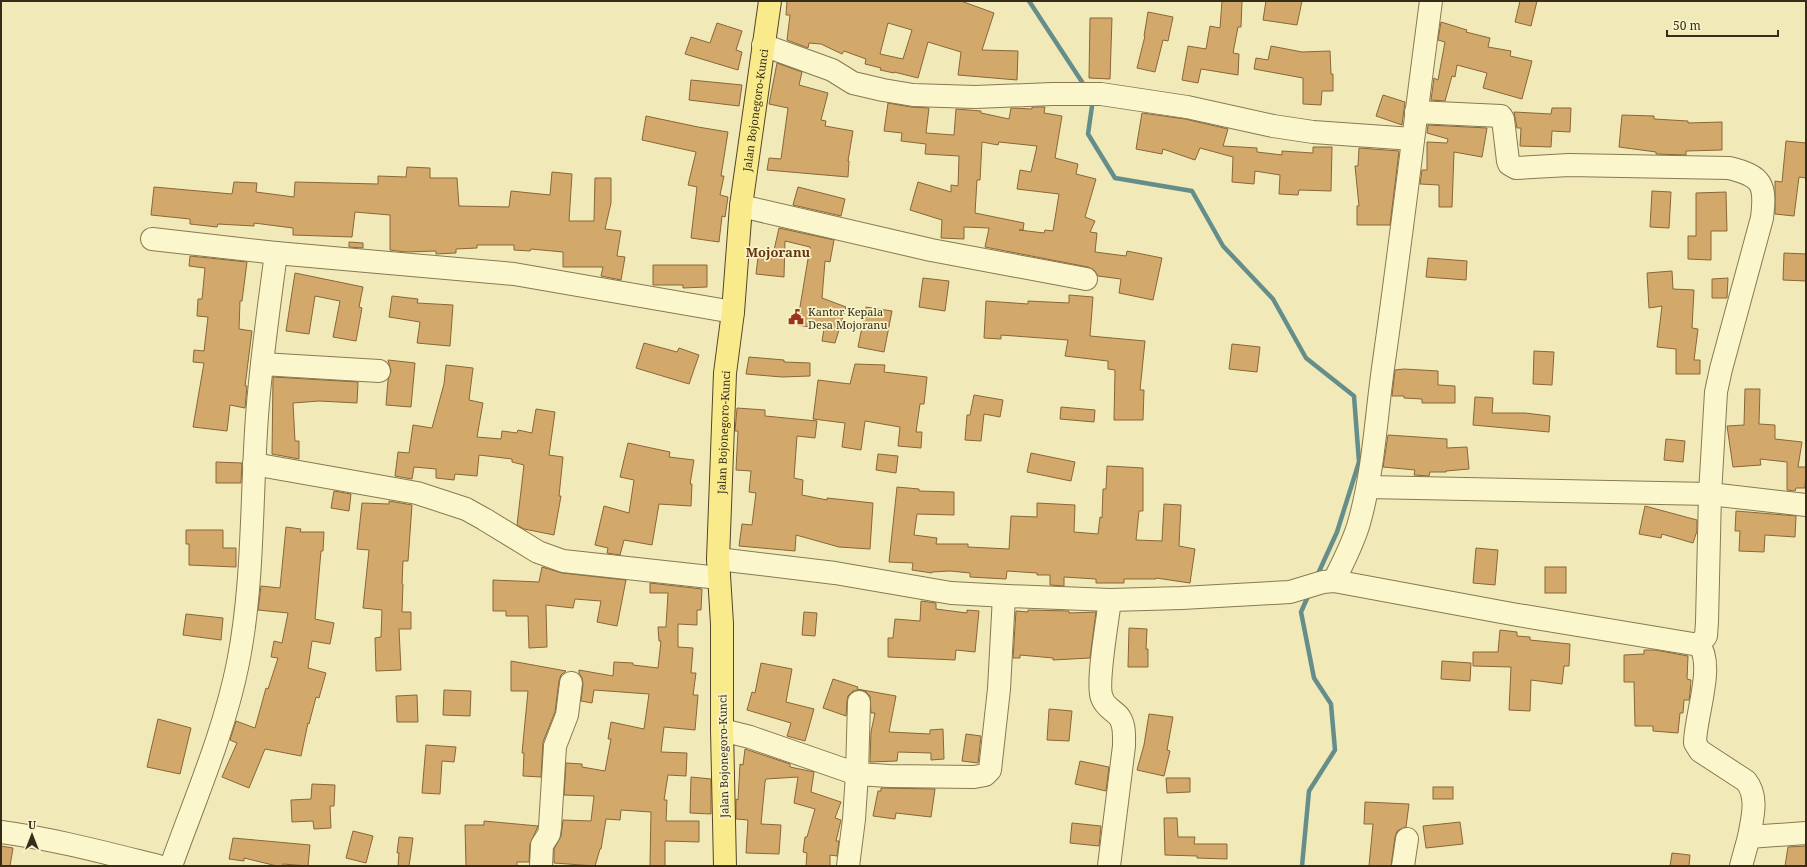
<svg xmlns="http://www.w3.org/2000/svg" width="1807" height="867" font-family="'Noto Serif',serif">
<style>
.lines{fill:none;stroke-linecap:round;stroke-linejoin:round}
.stream{stroke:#658e8b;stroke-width:4.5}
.building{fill:#d2a96b;stroke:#896637;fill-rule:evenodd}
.minor-casing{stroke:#887952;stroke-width:24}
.major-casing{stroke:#544528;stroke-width:24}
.minor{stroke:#fbf6cc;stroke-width:22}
.major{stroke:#f9eb8b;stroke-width:22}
.labels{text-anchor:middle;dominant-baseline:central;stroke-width:3.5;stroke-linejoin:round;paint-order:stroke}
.street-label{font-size:11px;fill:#352c19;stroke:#f8f3c8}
.poi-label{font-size:11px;fill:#352c19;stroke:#f8f3c8;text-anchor:start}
.quarter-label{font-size:13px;font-weight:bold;fill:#653415;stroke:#f8f3c8}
</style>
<rect width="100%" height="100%" fill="#f1eab8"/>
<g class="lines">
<g class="stream">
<polyline points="1029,1 1086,88"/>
<polyline points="1093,99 1088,134 1115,178 1192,191 1223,246 1273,299 1306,358 1354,396 1359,462 1337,532 1317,576"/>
<polyline points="1302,866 1309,791 1335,750 1331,704 1314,678 1301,612 1309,594"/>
</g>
</g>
<g class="building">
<path d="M787,1H961L994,13L982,50L1018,51L1017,80L958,75L961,52L928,42L918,78L894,72V73L880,70L881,68L865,64L866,59L844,51L842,54L821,44L809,43L808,48L787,40L790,15H786ZM888,23L912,30L903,59L880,54Z"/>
<polygon points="1222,1 1242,1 1241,27 1238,27 1233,53 1239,54 1238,75 1201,69 1198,83 1182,80 1188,46 1206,49 1210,26 1220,28"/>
<polygon points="1266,1 1302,1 1297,25 1263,20"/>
<polygon points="1520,1 1537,1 1531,26 1515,22"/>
<polygon points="1148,12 1173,17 1168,41 1163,40 1155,72 1137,68 1145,36 1144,36"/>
<polygon points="1090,18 1112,18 1110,79 1089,78"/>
<polygon points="1441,22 1467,30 1466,32 1490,38 1488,47 1511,51 1510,56 1532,61 1522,99 1483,88 1487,73 1457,65 1455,77 1452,76 1445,101 1431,100 1434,78 1438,80 1445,42 1438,40"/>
<polygon points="717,23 742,31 736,50 742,52 738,70 685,54 691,37 710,43"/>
<polygon points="1271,46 1302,52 1330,51 1331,74 1333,74 1333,91 1322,91 1321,105 1303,104 1303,78 1254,69 1256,58 1268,60"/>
<polygon points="777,63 802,72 799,85 828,93 821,120 826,121 825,126 853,131 848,161 849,161 848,177 767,170 769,158 781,159 788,108 769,104"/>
<polygon points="691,80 742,85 739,106 689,100"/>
<polygon points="1383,95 1405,102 1402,125 1376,116"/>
<path d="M888,103L911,107L929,108L926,133L954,135L956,109L981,111V113L1009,119L1011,108L1032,109V107H1045L1044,113L1062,116L1055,158L1078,164L1076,174L1096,179L1085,217L1095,221L1090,232L1097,233L1095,252L1126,256L1127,251L1162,258L1153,300L1119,293L1121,279L1098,276L1094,270L1088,267L985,247L989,228L964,227V239L941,238L942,220L910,210L918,182L951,192V185L958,186L959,156L925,154L926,144L901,141L902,133L884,131ZM982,142L998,145L999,142L1037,146L1031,172L1020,170L1017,189L1059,194L1053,231L1045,230L1044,233L1019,230H1023L1024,223L975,213L977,180H980Z"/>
<polygon points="1552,108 1571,108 1570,132 1552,131 1551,147 1520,146 1521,128 1517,128 1514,112 1551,114"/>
<polygon points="1142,113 1185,119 1228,129 1223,146 1257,148 1257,152 1282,155 1282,151 1313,153 1313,147 1332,147 1331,191 1299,190 1298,195 1279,194 1280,175 1255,171 1254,184 1232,182 1233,157 1200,148 1195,160 1163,149 1162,154 1136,149"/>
<polygon points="1622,115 1654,116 1654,119 1688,121 1688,123 1722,122 1722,150 1686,151 1686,155 1656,154 1656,152 1619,147"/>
<polygon points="646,116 698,127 728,132 721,176 724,176 720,195 728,197 725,217 722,216 719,242 691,238 697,187 688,185 696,152 642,140"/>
<polygon points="1428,125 1487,128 1482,157 1454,152 1452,207 1439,207 1439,185 1420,184 1422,170 1427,170 1427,142 1447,143 1448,139 1427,133"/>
<polygon points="1786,141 1806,143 1806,178 1799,177 1794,216 1775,214 1775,181 1782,182"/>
<polygon points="1359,148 1399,151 1390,225 1357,225 1357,206 1359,206 1355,166 1358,166"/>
<polygon points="407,167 430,168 430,178 457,178 459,206 509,207 511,191 550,195 552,172 572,174 569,221 594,221 595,178 611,178 611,203 605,229 621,231 617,256 625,257 621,280 601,276 603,267 563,267 563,252 531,249 530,251 514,250 514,245 477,245 477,248 456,249 456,253 436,254 436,251 406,252 390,250 390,215 355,212 352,237 293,235 293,228 254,223 254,226 218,224 217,227 190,224 190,219 151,215 154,187 232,194 234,182 257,183 256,192 294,197 295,182 378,184 378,176 406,177"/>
<polygon points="798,187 845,199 841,216 793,205"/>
<polygon points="1652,191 1671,192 1669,228 1650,227"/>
<polygon points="1726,192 1727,231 1711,231 1711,260 1688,259 1688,236 1696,236 1696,193"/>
<polygon points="779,228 834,240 830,262 825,261 822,298 846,307 835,343 822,341 824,329 797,325 810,247 785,241 784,277 756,274 758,257 772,259"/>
<polygon points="349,242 363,243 363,248 349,247"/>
<polygon points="1784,253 1806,254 1806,281 1783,280"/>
<polygon points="190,256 247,262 242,301 240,301 239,329 252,331 245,386 247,386 245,408 230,405 227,431 193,427 204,363 193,362 194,350 204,351 208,317 197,316 198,299 202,299 205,268 189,266"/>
<polygon points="1428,258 1467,261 1466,280 1426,277"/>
<polygon points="653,265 707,265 707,287 683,288 683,285 653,285"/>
<polygon points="1672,271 1673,289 1694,290 1692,328 1698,329 1694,360 1700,360 1700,374 1676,374 1676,349 1657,347 1662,306 1649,308 1647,273"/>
<polygon points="295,273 363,287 359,307 362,308 356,341 333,337 340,301 315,296 309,334 286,331"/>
<polygon points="923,278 949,281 945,311 919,307"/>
<polygon points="1728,278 1727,298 1712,298 1712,279"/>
<polygon points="1069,295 1093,297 1090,336 1145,341 1140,390 1144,390 1143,420 1114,420 1115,370 1108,369 1108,361 1065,356 1068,340 1001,335 1001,339 984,338 986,301 1028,304 1028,301 1069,303"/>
<polygon points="392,296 418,299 417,303 453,305 450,346 417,343 420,322 389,317"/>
<polygon points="866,307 892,311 884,352 858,347"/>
<polygon points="644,343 677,352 679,348 699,355 689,384 636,368"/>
<polygon points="1232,344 1260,347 1257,372 1229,369"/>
<polygon points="1534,351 1554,352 1552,385 1533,384"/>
<polygon points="749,357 784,360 784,362 810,363 810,376 782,377 746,374"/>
<polygon points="388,360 415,363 411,407 386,405 388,380 391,371"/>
<polygon points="855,364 885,365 884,372 927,377 924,404 920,404 916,432 922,432 921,448 898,446 900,427 865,421 861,450 842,447 845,423 813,419 818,380 850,384"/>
<polygon points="446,365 473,368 469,400 483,403 477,437 501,439 502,431 517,433 518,430 532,433 536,409 555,412 549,455 563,457 559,496 561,496 554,535 524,529 517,525 524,465 512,462 512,459 479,455 477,476 455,474 454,480 436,478 436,469 414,467 412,479 395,476 398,452 409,453 413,425 432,428 444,384"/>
<polygon points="1404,369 1438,371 1438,385 1455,386 1455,403 1422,403 1422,399 1404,398 1404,396 1392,396 1395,370"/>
<polygon points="273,377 358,382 357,403 319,401 293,403 295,441 299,441 299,459 272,454"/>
<polygon points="1745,389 1760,389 1759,424 1775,425 1775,439 1802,442 1798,467 1806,467 1805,488 1796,488 1795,491 1787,490 1787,462 1760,459 1761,465 1733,467 1727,426 1744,425"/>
<polygon points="974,395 1003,400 1000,417 984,414 981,441 965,440 967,415 970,415"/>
<polygon points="1475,397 1493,398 1492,413 1525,413 1550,416 1549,432 1473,425"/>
<polygon points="1061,407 1095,410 1094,422 1060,419"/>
<polygon points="737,408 765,410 765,416 817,421 815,438 797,436 794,478 803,480 802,495 827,500 827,498 873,503 870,549 839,547 796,535 795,551 739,546 742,524 752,525 756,493 749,492 751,471 736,470 738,431 735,431"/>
<polygon points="1388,435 1447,439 1447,448 1467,447 1469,469 1446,471 1446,472 1430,472 1429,476 1414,475 1415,470 1383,467"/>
<polygon points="1666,439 1685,441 1683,462 1664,460"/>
<polygon points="628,443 670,452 669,457 694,460 690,484 692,484 691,506 659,504 652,545 624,540 620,555 607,553 608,548 595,545 604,506 629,513 634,480 620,477"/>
<polygon points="1031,453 1075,462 1071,481 1027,472"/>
<polygon points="878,454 898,456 896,473 876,470"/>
<polygon points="216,462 242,463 241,483 216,483"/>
<polygon points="1107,466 1143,468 1143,511 1139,511 1136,540 1162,541 1164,504 1181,505 1179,546 1195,549 1190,583 1156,578 1156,579 1124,579 1124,583 1096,583 1096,579 1064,577 1064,586 1050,585 1050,575 1037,575 1037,573 1007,571 1006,579 970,577 970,573 950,571 932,572 932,573 912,570 913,563 889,562 897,487 919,489 919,491 954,492 954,515 917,514 914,535 937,538 936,544 968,544 968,547 1009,549 1011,516 1037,517 1037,503 1075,505 1074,532 1098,534 1100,517 1102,518 1103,489 1106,489"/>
<polygon points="334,491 351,494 349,511 331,508"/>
<polygon points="389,501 412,505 408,561 403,561 402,584 403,584 402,612 411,612 411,629 399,629 401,670 376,671 375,638 381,637 382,610 363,608 369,550 357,549 362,503 389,504"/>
<polygon points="1645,506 1697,520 1697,531 1693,543 1662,534 1661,538 1639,534"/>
<polygon points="1736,511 1796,516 1795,537 1765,535 1764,552 1739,551 1740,531 1735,531"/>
<polygon points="286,527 301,529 300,532 324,532 323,551 321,551 315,619 334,623 330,644 312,641 308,668 326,673 319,698 316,697 309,724 308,723 301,756 265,749 249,788 222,777 237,743 230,740 236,721 255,728 266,688 268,689 278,658 271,657 274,641 282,643 288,613 258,610 261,586 280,588"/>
<polygon points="186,530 223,530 223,548 236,548 236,567 189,565 189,544 186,544"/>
<polygon points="1476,548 1498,550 1495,585 1473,583"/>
<polygon points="542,567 562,573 626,580 617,626 597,622 601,601 575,599 573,608 546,605 547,647 529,648 528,616 506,616 506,611 493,611 493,580 539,582"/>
<rect x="1545" y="567" width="21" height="26"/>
<polygon points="650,583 702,589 701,610 697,610 697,625 678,624 678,647 693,648 691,673 696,673 693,695 698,695 695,730 664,727 661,752 687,753 686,776 668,775 664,800 667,800 666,821 699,821 699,842 665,841 665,866 650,866 651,812 621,810 620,820 606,819 601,849 600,849 595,866 554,863 554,849 561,836 563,820 591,821 594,796 564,795 566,763 582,764 582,767 605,771 611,739 608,739 611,722 644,729 649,694 594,690 592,703 581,701 583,684 582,678 579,673 579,670 613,676 614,662 633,663 633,665 658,668 661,641 659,641 658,627 666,627 668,593 650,593"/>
<polygon points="921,601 936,603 936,609 967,613 967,610 979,611 975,652 956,650 955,660 888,657 888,638 893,638 895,619 920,621"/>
<polygon points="1028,610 1069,611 1069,613 1096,612 1090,658 1053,660 1053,658 1020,655 1020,658 1013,658 1016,611 1028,612"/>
<polygon points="804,612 817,613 815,636 802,635"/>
<polygon points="186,614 223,618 221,640 183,635"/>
<polygon points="1129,628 1147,629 1146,649 1148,649 1148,667 1128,667"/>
<polygon points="1500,630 1517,632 1517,636 1530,637 1530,640 1570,644 1569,666 1564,666 1562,684 1531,680 1530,711 1509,710 1511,667 1473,666 1473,652 1498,652"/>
<polygon points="1644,650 1655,650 1688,656 1687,679 1691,680 1690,693 1689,700 1684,700 1683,713 1680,713 1678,733 1653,731 1653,726 1635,726 1634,682 1624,682 1624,655 1644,654"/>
<polygon points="511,661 566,671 561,675 559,681 555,712 543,742 541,777 523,776 524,753 522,753 528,691 511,691"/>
<polygon points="1442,661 1471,663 1470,681 1441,679"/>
<polygon points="761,663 792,669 786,702 814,709 805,741 787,736 791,723 747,710 752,692 755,693"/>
<polygon points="833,679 858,687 857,689 896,696 889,732 930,734 930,730 943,729 944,759 931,760 931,753 898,752 897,761 870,762 871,732 875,713 871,713 870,696 865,691 859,690 853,691 848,696 847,701 846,716 823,708"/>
<polygon points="444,690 471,691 470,716 443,715"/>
<polygon points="417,695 418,722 397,722 396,696"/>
<polygon points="1049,709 1072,711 1069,741 1047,740"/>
<polygon points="1149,714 1173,717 1167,750 1170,751 1164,776 1137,770 1144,745"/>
<polygon points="158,719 191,728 180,774 147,767"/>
<polygon points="966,734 981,736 978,763 962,761"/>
<polygon points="426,745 456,747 454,762 442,761 440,794 422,793"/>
<polygon points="745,749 790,764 790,767 814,772 811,792 841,802 835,818 841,820 836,841 839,841 837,856 830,855 830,866 806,866 807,853 803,852 805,837 807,837 815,809 794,803 798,777 766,779 765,782 761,824 781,825 779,854 746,853 748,820 736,819 736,799 738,800 740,764 743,765"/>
<polygon points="1080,761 1109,767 1106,791 1075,784"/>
<polygon points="691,777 711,779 711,814 690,813"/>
<polygon points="1166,778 1190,778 1190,792 1167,793"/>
<polygon points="312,784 335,785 334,806 330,806 331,828 314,829 313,821 292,822 291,800 311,799"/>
<rect x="1433" y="787" width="20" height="12"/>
<polygon points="881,788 935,789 931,817 896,813 895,819 873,816 878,791 881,791"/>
<polygon points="1365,802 1409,804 1406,827 1397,831 1395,837 1391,866 1369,866 1373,824 1364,824"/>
<polygon points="1164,818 1177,818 1178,837 1195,837 1194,844 1227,844 1227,859 1197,858 1197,856 1165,855"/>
<polygon points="484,821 538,826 530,844 529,862 517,862 517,866 466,866 465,825 484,825"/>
<polygon points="1460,822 1463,844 1426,848 1423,826"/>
<polygon points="1072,823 1101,826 1099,846 1070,843"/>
<polygon points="353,831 373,836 366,863 346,858"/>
<polygon points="399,837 413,838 409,866 398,866 399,853 397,853"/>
<polygon points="233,838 310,845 308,866 283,864 283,866 277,866 244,858 244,861 229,859"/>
<polygon points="1,846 13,848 10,866 1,866"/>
<polygon points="1806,846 1806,866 1785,866 1788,847"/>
<polygon points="1672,853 1690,855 1689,866 1670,866"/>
</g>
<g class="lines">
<defs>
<g id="minor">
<polyline points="763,45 832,70 853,83 883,90 913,95 975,97 1052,94 1101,94 1187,107 1273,126 1313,132 1413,139"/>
<path d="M1416,112L1501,116L1503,119L1508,161L1509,164L1516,168L1569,165L1729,168C1763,176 1766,185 1762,218L1721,369L1716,392L1710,494L1707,622L1706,636L1699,645"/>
<polyline points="741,206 931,250 1086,279"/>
<polyline points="152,239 276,253 514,274 733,312"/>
<polyline points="262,364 379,371"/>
<polyline points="254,464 417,493 466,509 484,519 538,552 563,561 719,578"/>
<polyline points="1368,487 1710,494 1806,505"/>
<path d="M718,559L835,573L951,593L1007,596L1110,600L1182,598L1290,592L1323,582L1334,581L1512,614L1699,645C1715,665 1695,717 1695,743L1700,751L1746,781C1759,797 1752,819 1749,837"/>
<path d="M1334,581C1343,562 1353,544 1359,523C1374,470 1376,415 1384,361C1401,241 1415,121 1431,1"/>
<polyline points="722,730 750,737 857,774 859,702"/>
<path d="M1,832C54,839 106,853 158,866"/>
<path d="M171,866C195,799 224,733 238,663C254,582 251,498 257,416C261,361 269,307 276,253"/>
<polyline points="541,866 542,845 549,834 550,827 555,746 567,715 571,683"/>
<polyline points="848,866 854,819 857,774 889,776 974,777 985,775 990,770 999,689 1004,596"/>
<path d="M1109,866L1124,746C1124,737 1125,726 1120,718C1116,711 1106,709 1102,698C1096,684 1108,618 1110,600"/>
<polyline points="1403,866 1407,839"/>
<polyline points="1741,866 1749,837 1806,833"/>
</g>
<g id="major">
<path id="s1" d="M725,866L722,730V624L718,559L725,373L733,312L741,206L770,1"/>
</g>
</defs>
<use href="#minor" class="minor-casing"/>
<use href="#major" class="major-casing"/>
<use href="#minor" class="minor"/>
<use href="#major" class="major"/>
</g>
<defs>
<symbol id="civic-bare" viewBox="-9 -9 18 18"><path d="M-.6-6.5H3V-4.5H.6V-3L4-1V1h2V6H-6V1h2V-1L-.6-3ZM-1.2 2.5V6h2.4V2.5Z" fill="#9b341e" stroke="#f8f3c8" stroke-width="2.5" paint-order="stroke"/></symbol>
</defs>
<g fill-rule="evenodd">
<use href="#civic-bare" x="785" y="306" width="22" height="22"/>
</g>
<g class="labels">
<g class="street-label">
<text stroke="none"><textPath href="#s1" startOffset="758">Jalan Bojonegoro-Kunci</textPath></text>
<text stroke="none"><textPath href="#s1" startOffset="434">Jalan Bojonegoro-Kunci</textPath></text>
<text transform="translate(723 756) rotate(-91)">Jalan Bojonegoro-Kunci</text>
</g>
<g class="poi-label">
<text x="808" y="311">Kantor Kepala<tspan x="808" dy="13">Desa Mojoranu</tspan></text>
</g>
<g class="quarter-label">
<text x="778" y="252">Mojoranu</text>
</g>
</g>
<rect width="1807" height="867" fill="none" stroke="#352c19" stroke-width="4"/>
<g transform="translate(32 835)" stroke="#f8f3c8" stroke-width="3" paint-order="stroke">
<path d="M0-3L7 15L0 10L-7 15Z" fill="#352c19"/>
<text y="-6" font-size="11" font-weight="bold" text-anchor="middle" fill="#352c19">U</text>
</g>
<path d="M1667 30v6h111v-6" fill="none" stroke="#352c19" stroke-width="2"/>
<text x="1673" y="30" font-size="12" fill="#352c19" stroke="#f8f3c8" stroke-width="3" paint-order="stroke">50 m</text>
</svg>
